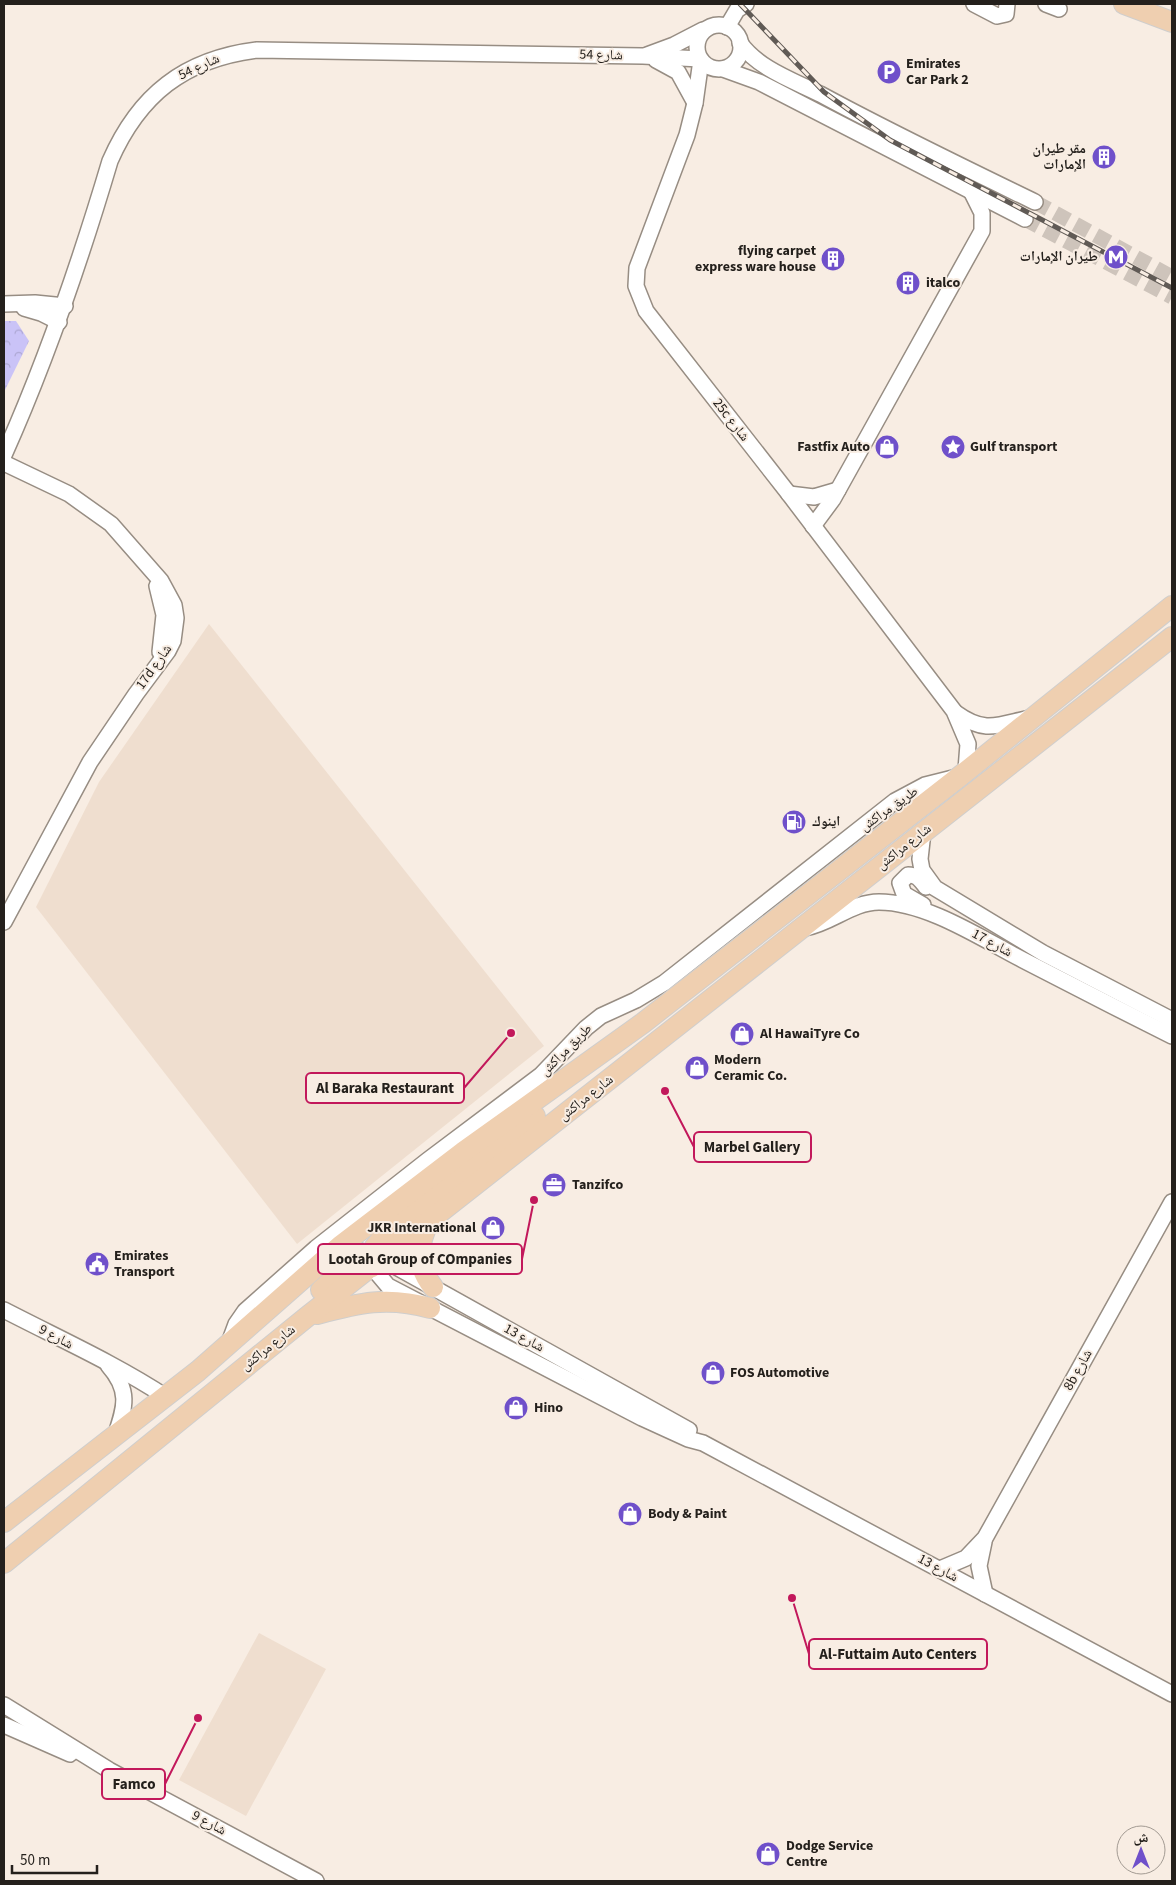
<svg xmlns="http://www.w3.org/2000/svg" width="1176" height="1885" font-family="'Source Sans 3','Noto Naskh Arabic',sans-serif">
<style>
.built{fill:#efdecf}
.park{fill:url(#park-crowns)}
.lines{fill:none;stroke-linecap:round;stroke-linejoin:round}
.minor-tunnel{stroke:#cec4bb;stroke-width:15;stroke-dasharray:15 8;stroke-linecap:butt}
.minor-casing{stroke:#978d83;stroke-width:18}
.major-casing{stroke:#cfcecd;stroke-width:22}
.minor{stroke:#fff;stroke-width:15}
.major{stroke:#efcfb0;stroke-width:20}
.rail-casing{stroke:#605a55;stroke-width:5}
.rail{stroke:#f8ede3;stroke-width:3;stroke-dasharray:9;stroke-linecap:butt}
.labels{text-anchor:middle;dominant-baseline:central;stroke-width:4;stroke-linejoin:round;paint-order:stroke}
.street-label{font-size:14px;fill:#24201c;stroke:#f8ede3}
.poi-label{font-size:14px;font-weight:bold;fill:#24201c;stroke:#f8ede3;text-anchor:start}
.leader{fill:none;stroke:#c2185b;stroke-width:2}
.callout-dot{fill:#c2185b;stroke:#f8ede3;stroke-width:2}
.callout{fill:#f8ede3;stroke:#c2185b;stroke-width:2}
.callout-label{font-size:15px;text-anchor:middle;font-weight:bold;fill:#24201c}
</style>
<defs>
<pattern id="park-crowns" width="20" height="18" patternUnits="userSpaceOnUse" patternTransform="scale(1.25)"><rect width="20" height="18" fill="#cac3f7"/><path d="M2 6a3 3 0 1 1 6 0M12 15a3 3 0 1 1 6 0" fill="none" stroke="#ada7d3"/></pattern>
</defs>
<rect width="100%" height="100%" fill="#f8ede3"/>
<g class="built">
<polygon points="209,624 544,1046 297,1244 36,907 99,782"/>
<polygon points="259,1633 326,1669 246,1816 179,1780"/>
</g>
<polygon class="park" points="4,321 16,321 29,341 4,392"/>
<g class="lines">
<g class="minor-tunnel">
<polyline points="1035,202 1172,277"/>
<polyline points="1025,219 1172,297"/>
</g>
<defs>
<g id="minor">
<polyline points="974,4 997,16 1006,14 1007,4"/>
<polyline points="1046,4 1059,9"/>
<circle cx="719" cy="47" r="22"/>
<polyline points="727,27 737,10 746,4"/>
<path d="M740,43C759,69 792,80 820,94C890,132 963,167 1035,202"/>
<polyline points="647,55 674,45 703,30"/>
<polyline points="656,60 678,72 695,103"/>
<polyline points="701,60 695,103 687,135 637,268 636,286 646,311 789,494 954,711 968,744 966,770"/>
<polyline points="723,69 759,82 1025,219"/>
<polyline points="4,304 35,303 65,306"/>
<polyline points="24,308 41,313 59,322"/>
<path d="M4,455C47,359 80,262 110,161C139,95 184,59 257,50L643,56L700,59"/>
<polyline points="4,463 69,494 111,524 161,581 174,605 176,618 173,641 168,651 136,694 90,762 4,922"/>
<polyline points="789,494 814,497 838,490"/>
<polyline points="813,526 833,499 982,231 982,213 972,193"/>
<polyline points="157,586 164,615 160,652"/>
<path d="M956,713C985,734 998,725 1030,718"/>
<polyline points="923,832 920,859 922,870 935,888 1043,953 1172,1020"/>
<path d="M923,905L904,894L900,883L908,875C918,875 920,880 926,887"/>
<path d="M805,928C832,923 852,902 879,902C927,902 982,939 1023,960C1073,986 1122,1011 1172,1036"/>
<polyline points="340,1246 357,1250 382,1259 689,1430"/>
<polyline points="372,1267 388,1286 642,1418 688,1439 703,1443 1172,1694"/>
<path d="M4,1310C58,1338 116,1364 166,1397"/>
<polyline points="229,1343 236,1324 245,1311 316,1248 428,1160 541,1075 586,1028 601,1016 636,1000 664,983 895,801 925,785 957,777"/>
<path d="M108,1365C131,1391 125,1407 115,1437"/>
<polyline points="984,1542 979,1566 985,1594"/>
<polyline points="940,1569 966,1558 985,1538 1172,1202"/>
<polyline points="4,1705 109,1770 316,1881"/>
<polyline points="4,1725 70,1754"/>
</g>
<g id="major">
<polyline points="1124,4 1172,22"/>
<path d="M429,1222C417,1245 416,1266 433,1287"/>
<polyline points="372,1267 374,1248 383,1237 535,1116"/>
<polyline points="321,1290 351,1264 352,1260 347,1252 338,1250 333,1252"/>
<path d="M317,1314C359,1303 387,1296 430,1308"/>
<polyline points="4,1522 198,1371 340,1246 463,1152 643,1023 959,777 1172,606"/>
<polyline points="4,1563 308,1316 1172,637"/>
</g>
</defs>
<use href="#minor" class="minor-casing"/>
<use href="#major" class="major-casing"/>
<use href="#minor" class="minor"/>
<use href="#major" class="major"/>
<defs>
<polyline id="rail" points="740,4 824,92 890,140 1172,288"/>
</defs>
<use href="#rail" class="rail-casing"/>
<use href="#rail" class="rail"/>
</g>
<defs>
<symbol id="parking-disc" viewBox="-11 -11 22 22"><circle r="9.5" fill="#6f50ca" stroke="#f8ede3"/><path d="M-3.5-5.5H1a3.5 3.5 0 0 1 0 7H-1V5.5H-3.5ZM-1-3.4V-.6H.8a1.4 1.4 0 0 0 0-2.8Z" fill="#fff"/></symbol>
<symbol id="building-disc" viewBox="-11 -11 22 22"><circle r="9.5" fill="#6f50ca" stroke="#f8ede3"/><path d="M-4-6H4V6H1V3H-1V6H-4ZM-2.5-4.3h1.7v1.8h-1.7ZM.8-4.3h1.7v1.8H.8ZM-2.5-1h1.7V.8h-1.7ZM.8-1h1.7V.8H.8Z" fill="#fff"/></symbol>
<symbol id="metro-disc" viewBox="-11 -11 22 22"><circle r="9.5" fill="#6f50ca" stroke="#f8ede3"/><path d="M-5.5 5V-5H-3L0 0L3-5H5.5V5H3V-.5L0 4L-3-.5V5Z" fill="#fff"/></symbol>
<symbol id="shop-disc" viewBox="-11 -11 22 22"><circle r="9.5" fill="#6f50ca" stroke="#f8ede3"/><path d="M-5-2.5h2.3a2.7 3.5 0 0 1 5.4 0H5L5.5 6h-11ZM-1.5-2.5h3a1.5 2.3 0 0 0-3 0Z" fill="#fff"/></symbol>
<symbol id="sight-disc" viewBox="-11 -11 22 22"><circle r="9.5" fill="#6f50ca" stroke="#f8ede3"/><path d="M0-6L1.8-2.2L6-1.7L2.9 1.2L3.7 5.4L0 3.3L-3.7 5.4L-2.9 1.2L-6-1.7L-1.8-2.2Z" fill="#fff"/></symbol>
<symbol id="fuel-disc" viewBox="-11 -11 22 22"><circle r="9.5" fill="#6f50ca" stroke="#f8ede3"/><path d="M-5.5-6h7V0h2V4h1.3V-2.5L3-4.5l.8-.8L6-3V5H2.5V1h-1V6h-7ZM-4.2-4.7v3.2H.2V-4.7Z" fill="#fff"/></symbol>
<symbol id="office-disc" viewBox="-11 -11 22 22"><circle r="9.5" fill="#6f50ca" stroke="#f8ede3"/><path d="M-6-3h4V-5.5h4V-3h4V5H-6ZM-1-4.5V-3h2v-1.5ZM-6 0V1H6V0Z" fill="#fff"/></symbol>
<symbol id="civic-disc" viewBox="-11 -11 22 22"><circle r="9.5" fill="#6f50ca" stroke="#f8ede3"/><path d="M-.6-6.5H3V-4.5H.6V-3L4-1V1h2V6H-6V1h2V-1L-.6-3ZM-1.2 2.5V6h2.4V2.5Z" fill="#fff"/></symbol>
</defs>
<g fill-rule="evenodd">
<use href="#parking-disc" x="875" y="58" width="28" height="28"/>
<use href="#building-disc" x="1090" y="143" width="28" height="28"/>
<use href="#metro-disc" x="1102" y="243" width="28" height="28"/>
<use href="#building-disc" x="819" y="245" width="28" height="28"/>
<use href="#building-disc" x="894" y="269" width="28" height="28"/>
<use href="#shop-disc" x="873" y="433" width="28" height="28"/>
<use href="#sight-disc" x="939" y="433" width="28" height="28"/>
<use href="#fuel-disc" x="780" y="808" width="28" height="28"/>
<use href="#shop-disc" x="728" y="1020" width="28" height="28"/>
<use href="#shop-disc" x="683" y="1054" width="28" height="28"/>
<use href="#office-disc" x="540" y="1171" width="28" height="28"/>
<use href="#shop-disc" x="479" y="1214" width="28" height="28"/>
<use href="#civic-disc" x="83" y="1250" width="28" height="28"/>
<use href="#shop-disc" x="699" y="1359" width="28" height="28"/>
<use href="#shop-disc" x="502" y="1394" width="28" height="28"/>
<use href="#shop-disc" x="616" y="1500" width="28" height="28"/>
<use href="#shop-disc" x="754" y="1840" width="28" height="28"/>
</g>
<g class="labels">
<g class="street-label">
<text transform="translate(601 55) rotate(1)">شارع 54</text>
<text transform="translate(199 67) rotate(-25)">شارع 54</text>
<text transform="translate(731 420) rotate(52)">25c شارع</text>
<text transform="translate(154 667) rotate(-55)">17d شارع</text>
<text transform="translate(889 809) rotate(-35)">طريق مراكش</text>
<text transform="translate(904 847) rotate(-38)">شارع مراكش</text>
<text transform="translate(992 943) rotate(28)">شارع 17</text>
<text transform="translate(566 1050) rotate(-45)">طريق مراكش</text>
<text transform="translate(586 1098) rotate(-38)">شارع مراكش</text>
<text transform="translate(56 1337) rotate(28)">شارع 9</text>
<text transform="translate(524 1338) rotate(29)">شارع 13</text>
<text transform="translate(268 1348) rotate(-38)">شارع مراكش</text>
<text transform="translate(1078 1370) rotate(-61)">8b شارع</text>
<text transform="translate(938 1568) rotate(28)">شارع 13</text>
<text transform="translate(209 1823) rotate(28)">شارع 9</text>
</g>
<g class="poi-label">
<text x="906" y="64">Emirates<tspan x="906" dy="16">Car Park 2</tspan></text>
<text x="1086" y="149" text-anchor="end">مقر طيران<tspan x="1086" dy="16">الإمارات</tspan></text>
<text x="816" y="251" text-anchor="end">flying carpet<tspan x="816" dy="16">express ware house</tspan></text>
<text x="1098" y="257" text-anchor="end">طيران الإمارات</text>
<text x="926" y="283">italco</text>
<text x="870" y="447" text-anchor="end">Fastfix Auto</text>
<text x="970" y="447">Gulf transport</text>
<text x="812" y="822">اينوك</text>
<text x="760" y="1034">Al HawaiTyre Co</text>
<text x="714" y="1060">Modern<tspan x="714" dy="16">Ceramic Co.</tspan></text>
<text x="572" y="1185">Tanzifco</text>
<text x="476" y="1228" text-anchor="end">JKR International</text>
<text x="114" y="1256">Emirates<tspan x="114" dy="16">Transport</tspan></text>
<text x="730" y="1373">FOS Automotive</text>
<text x="534" y="1408">Hino</text>
<text x="648" y="1514">Body &amp; Paint</text>
<text x="786" y="1846">Dodge Service<tspan x="786" dy="16">Centre</tspan></text>
</g>
</g>
<path class="leader" d="M511 1033L464 1088M665 1091L694 1147M534 1200L522 1259M792 1598L809 1654M198 1718L165 1784"/>
<g class="callout-dot">
<circle cx="511" cy="1033" r="5"/>
<circle cx="665" cy="1091" r="5"/>
<circle cx="534" cy="1200" r="5"/>
<circle cx="792" cy="1598" r="5"/>
<circle cx="198" cy="1718" r="5"/>
</g>
<g class="callout">
<rect x="306" y="1073" width="158" height="30" rx="5"/>
<rect x="694" y="1132" width="117" height="30" rx="5"/>
<rect x="318" y="1244" width="204" height="30" rx="5"/>
<rect x="809" y="1639" width="178" height="30" rx="5"/>
<rect x="102" y="1769" width="63" height="30" rx="5"/>
</g>
<g class="callout-label">
<text x="385" y="1093">Al Baraka Restaurant</text>
<text x="752" y="1152">Marbel Gallery</text>
<text x="420" y="1264">Lootah Group of COmpanies</text>
<text x="898" y="1659">Al-Futtaim Auto Centers</text>
<text x="134" y="1789">Famco</text>
</g>
<rect width="1176" height="1885" fill="none" stroke="#24201c" stroke-width="10"/>
<g transform="translate(1141 1850)"><circle r="24" fill="#f8ede3" stroke="#a39b93"/>
<path d="M0-4L9 19L0 12L-9 19Z" fill="#6f50ca"/>
<text y="-8" font-size="14" font-weight="bold" text-anchor="middle" fill="#24201c">ش</text>
</g>
<path d="M12 1865v8h85v-8" fill="none" stroke="#24201c" stroke-width="2.5"/>
<text x="20" y="1865" font-size="15" fill="#24201c" stroke="#f8ede3" stroke-width="4" paint-order="stroke">50 m</text>
</svg>
